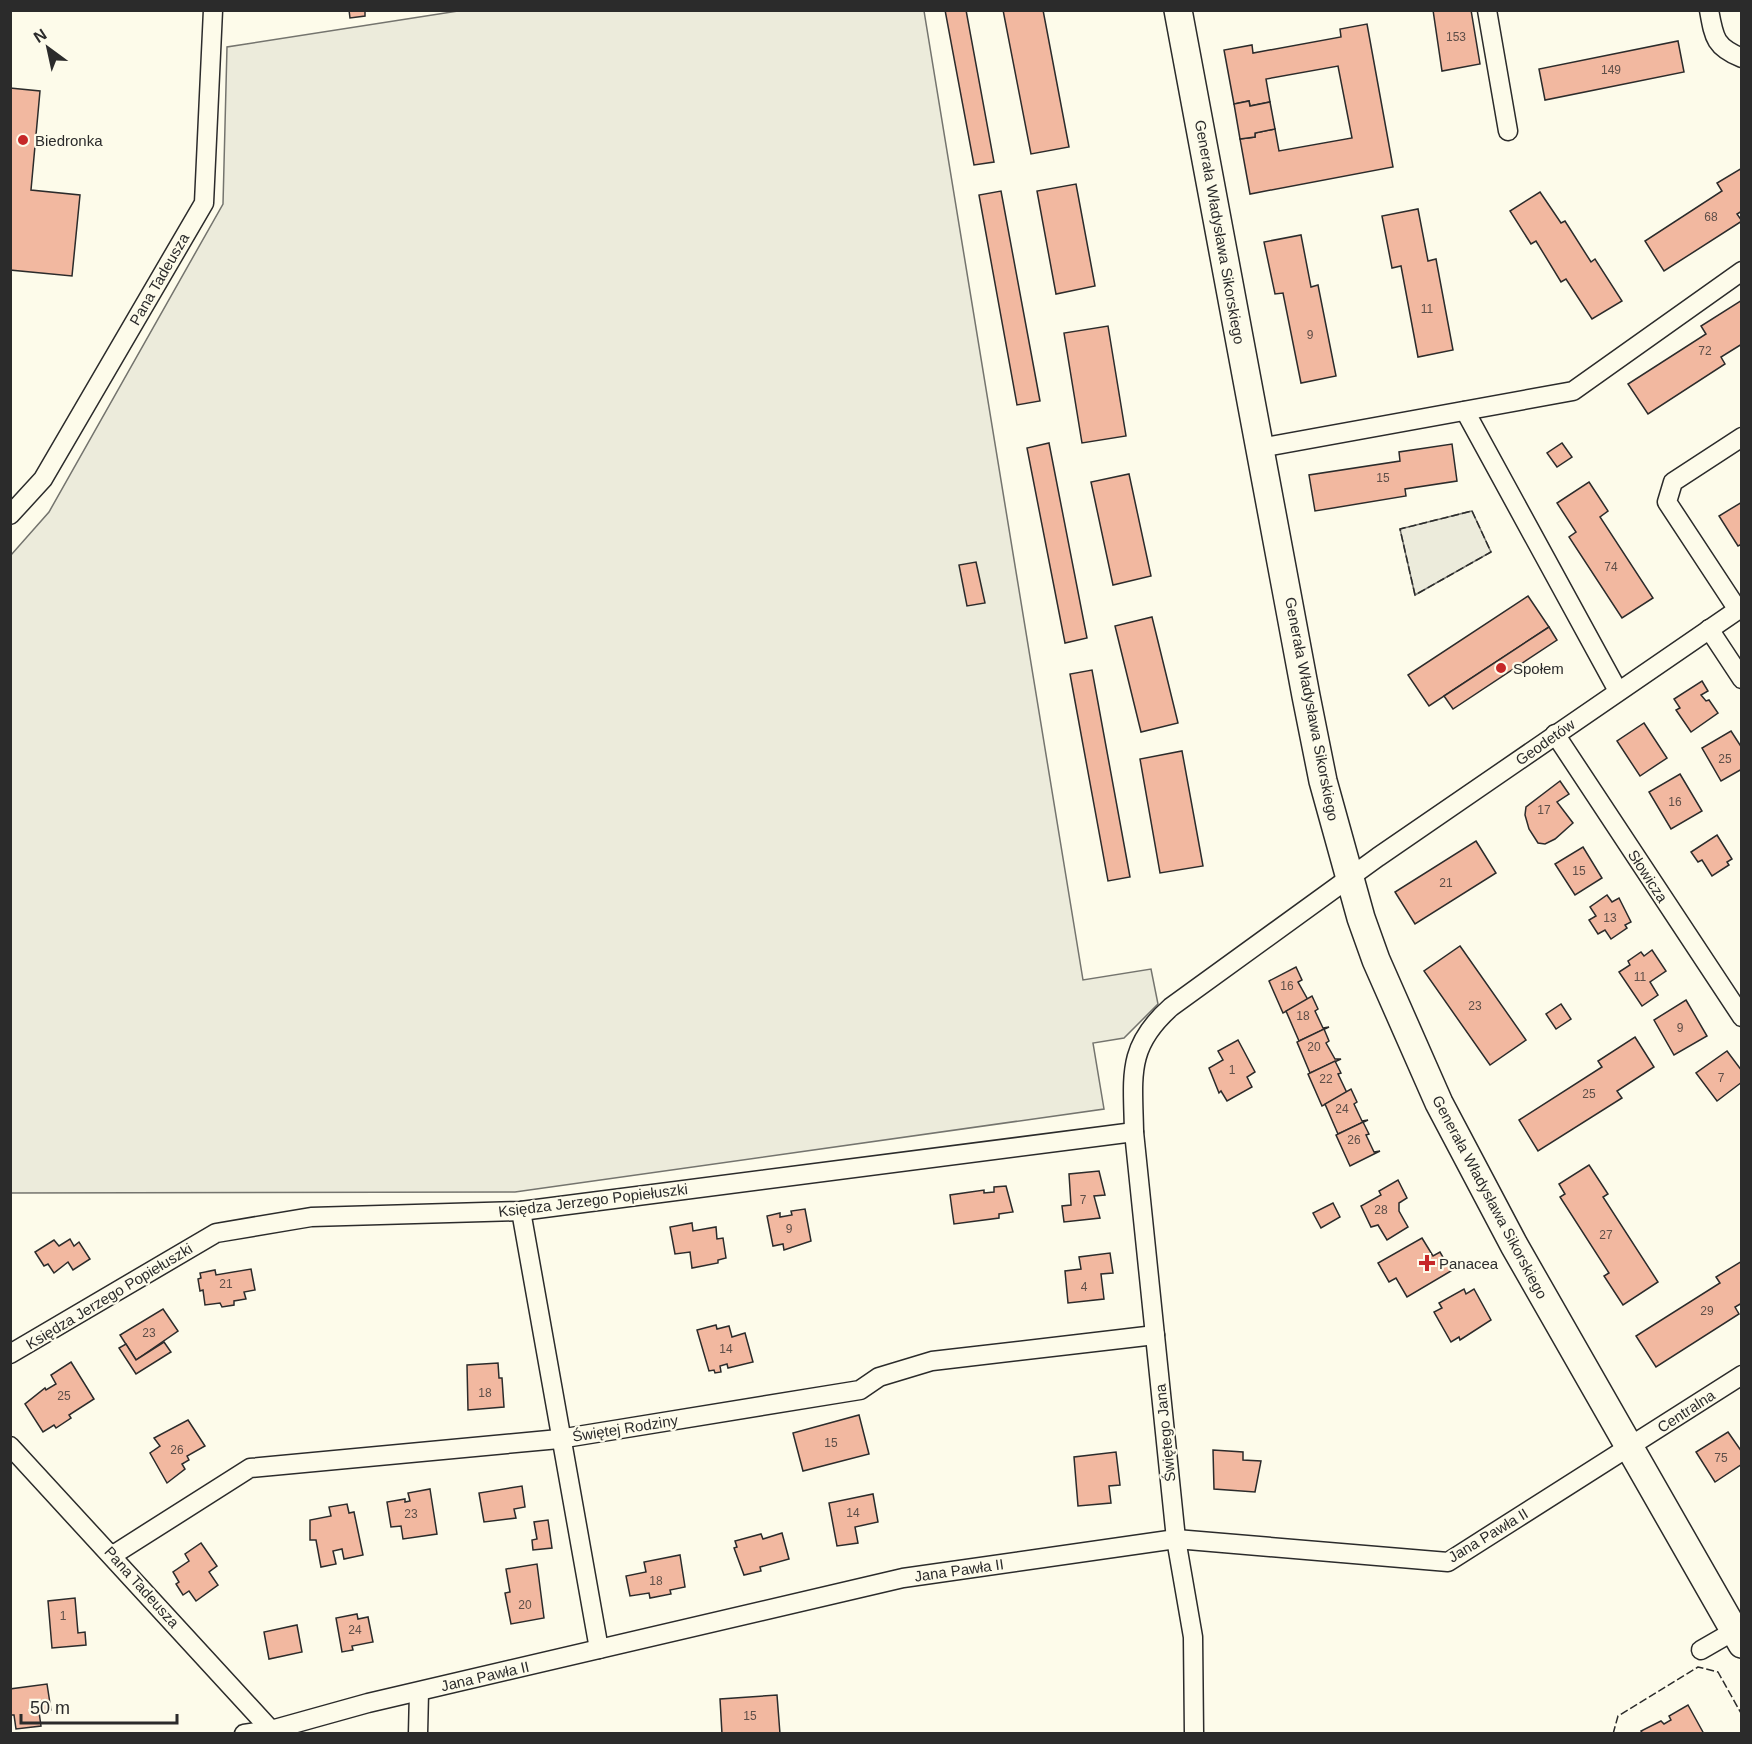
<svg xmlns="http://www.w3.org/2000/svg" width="1752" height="1744" font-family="Arial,sans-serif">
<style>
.green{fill:#ecebdb;stroke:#74746e;stroke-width:1.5}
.building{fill:#f2b8a0;stroke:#2b2b2b;stroke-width:1.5}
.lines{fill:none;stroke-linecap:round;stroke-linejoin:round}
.street-casing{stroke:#2b2b2b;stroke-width:21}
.secondary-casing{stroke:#2b2b2b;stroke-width:30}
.street{stroke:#fdfbea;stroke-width:18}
.secondary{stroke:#fdfbea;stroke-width:27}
.fence{stroke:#2b2b2b;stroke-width:1.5;stroke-dasharray:8 3;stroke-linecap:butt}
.poi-dot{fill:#c62828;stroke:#fdfbea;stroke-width:2}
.labels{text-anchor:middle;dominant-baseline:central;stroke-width:4.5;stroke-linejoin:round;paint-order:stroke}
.number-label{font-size:12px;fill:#5d4e48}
.poi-label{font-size:15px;fill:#2b2b2b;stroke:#fdfbea;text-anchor:start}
.street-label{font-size:15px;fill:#2b2b2b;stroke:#fdfbea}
</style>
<rect width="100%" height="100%" fill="#fdfbea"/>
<g class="green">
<polygon points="458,11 924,11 1083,980 1151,969 1158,1004 1124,1038 1093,1043 1104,1109 515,1192 11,1193 11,555 49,512 223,204 227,47"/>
<polygon points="1472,511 1491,552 1415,595 1400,529"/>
</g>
<g class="building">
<polygon points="349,10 365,10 365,16 350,18"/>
<polygon points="945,10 966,10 994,162 974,165"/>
<polygon points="1003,10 1043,10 1069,147 1031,154"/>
<polygon points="1433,10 1471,10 1480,64 1442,71"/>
<polygon points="1367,24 1393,167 1250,194 1240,139 1255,137 1255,133 1275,129 1279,151 1352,138 1338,66 1266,79 1270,102 1250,106 1249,101 1234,104 1224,50 1252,45 1253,53 1341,37 1340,29"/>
<polygon points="1678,41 1684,72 1545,100 1539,69"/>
<polygon points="10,88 40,91 31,190 80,195 72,276 10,270"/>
<polygon points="1249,101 1250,106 1270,102 1275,129 1255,133 1255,137 1240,139 1234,104"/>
<polygon points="1742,168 1742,211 1737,214 1742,221 1664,271 1645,241 1722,191 1717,183"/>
<polygon points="1076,184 1095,286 1056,294 1037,191"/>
<polygon points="1001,191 1040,401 1017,405 979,195"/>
<polygon points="1540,192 1561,223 1565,221 1591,262 1595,259 1622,301 1592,319 1566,279 1561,282 1536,241 1531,244 1510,211"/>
<polygon points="1418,209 1428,261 1436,259 1453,350 1418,357 1401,266 1392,268 1382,216"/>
<polygon points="1301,235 1311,287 1318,285 1336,376 1301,383 1283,293 1275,294 1264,242"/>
<polygon points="1742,300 1742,344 1721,357 1725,364 1648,414 1628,384 1706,334 1701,326"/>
<polygon points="1108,326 1126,436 1082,443 1064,333"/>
<polygon points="1049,443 1087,638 1065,643 1027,448"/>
<polygon points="1562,443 1572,457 1557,467 1547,453"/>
<polygon points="1452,444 1457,481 1405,489 1406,496 1315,511 1309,475 1400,461 1399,452"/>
<polygon points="1129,474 1151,576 1113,585 1091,482"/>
<polygon points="1589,482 1608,511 1600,517 1653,598 1622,618 1569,537 1576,532 1557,503"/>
<polygon points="1742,502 1742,544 1738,546 1719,516"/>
<polygon points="976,562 985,603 967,606 959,565"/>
<polygon points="1528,596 1549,627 1429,706 1408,675"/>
<polygon points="1152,617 1178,723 1141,732 1115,626"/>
<polygon points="1549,627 1557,640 1453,709 1444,696"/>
<polygon points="1092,670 1130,877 1108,881 1070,674"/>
<polygon points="1702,681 1708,691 1701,695 1706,701 1709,700 1718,713 1691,732 1676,710 1680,708 1674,699"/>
<polygon points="1644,723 1667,758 1640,776 1617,741"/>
<polygon points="1731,731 1742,748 1742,769 1721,781 1702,748"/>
<polygon points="1182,751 1203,866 1160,873 1140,759"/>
<polygon points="1680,774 1702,811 1671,829 1649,792"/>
<polygon points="1560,781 1569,794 1557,802 1573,823 1555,839 1545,844 1538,843 1529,829 1525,815 1526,807"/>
<polygon points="1717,835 1732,859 1727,862 1729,865 1712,876 1702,860 1698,862 1691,852"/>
<polygon points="1476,841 1496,873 1415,924 1395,892"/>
<polygon points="1583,847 1602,878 1575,895 1555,864"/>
<polygon points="1607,895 1612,902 1619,898 1631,922 1625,925 1627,928 1611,939 1605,930 1598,934 1589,920 1596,916 1590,907"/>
<polygon points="1460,946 1526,1040 1490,1065 1424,971"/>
<polygon points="1652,950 1666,971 1650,982 1658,995 1642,1006 1619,972 1630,965 1628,961 1641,952 1644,956"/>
<polygon points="1296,967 1302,980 1298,982 1308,1000 1283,1013 1269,981"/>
<polygon points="1312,996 1318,1009 1315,1011 1323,1028 1329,1027 1299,1041 1286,1011"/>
<polygon points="1686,1000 1707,1036 1674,1055 1654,1020"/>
<polygon points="1561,1004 1571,1019 1556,1029 1546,1014"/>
<polygon points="1324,1029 1329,1041 1326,1043 1335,1059 1341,1059 1310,1073 1297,1042"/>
<polygon points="1635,1037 1654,1067 1617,1091 1622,1098 1538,1151 1519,1120 1602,1067 1598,1061"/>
<polygon points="1238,1040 1255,1072 1247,1077 1252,1087 1227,1101 1221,1091 1219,1093 1209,1068 1223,1060 1218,1051"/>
<polygon points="1727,1051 1742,1071 1742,1082 1717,1101 1696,1073"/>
<polygon points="1335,1061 1341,1073 1338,1074 1347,1093 1322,1106 1308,1074"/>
<polygon points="1351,1089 1357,1102 1354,1104 1362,1121 1368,1120 1338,1134 1325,1104"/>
<polygon points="1363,1122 1369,1134 1366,1135 1374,1152 1380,1151 1350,1166 1336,1135"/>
<polygon points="1589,1165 1608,1194 1603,1197 1658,1282 1623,1305 1604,1276 1609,1273 1560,1197 1565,1194 1559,1184"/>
<polygon points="1099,1171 1105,1195 1094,1196 1100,1218 1064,1222 1062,1206 1071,1205 1069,1174"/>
<polygon points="1398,1180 1407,1198 1399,1203 1399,1211 1408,1227 1387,1240 1378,1225 1371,1227 1361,1206 1381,1195 1379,1191"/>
<polygon points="1006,1186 1013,1212 999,1214 999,1218 954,1224 950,1195 984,1190 984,1193 994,1192 994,1187"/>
<polygon points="1333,1203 1340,1217 1321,1228 1313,1213"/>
<polygon points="805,1209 811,1241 784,1250 783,1244 773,1246 767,1216 780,1213 780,1217 792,1215 791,1211"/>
<polygon points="692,1223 693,1231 716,1227 717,1239 723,1238 726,1258 718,1260 718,1263 692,1268 690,1252 675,1254 670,1227"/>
<polygon points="1422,1238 1433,1256 1440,1252 1451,1271 1407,1297 1396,1278 1389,1282 1378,1263"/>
<polygon points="70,1239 74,1246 79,1242 90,1259 73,1270 68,1262 54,1273 48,1264 44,1266 35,1252 54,1240 59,1246"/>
<polygon points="1110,1253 1113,1273 1101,1274 1104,1299 1068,1303 1065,1271 1081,1269 1079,1257"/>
<polygon points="1742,1261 1742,1303 1735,1307 1739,1314 1656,1367 1636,1336 1720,1283 1716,1277"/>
<polygon points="251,1269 255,1290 244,1292 246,1299 234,1301 234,1305 222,1307 220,1303 205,1305 203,1290 200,1291 198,1279 201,1278 200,1273 215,1270 216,1275"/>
<polygon points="1464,1289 1466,1294 1474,1289 1491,1320 1460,1340 1459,1337 1451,1342 1434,1312 1442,1308 1439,1303"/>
<polygon points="163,1309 178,1331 136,1360 120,1335"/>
<polygon points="716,1325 717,1329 729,1326 732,1337 745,1333 753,1362 728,1368 727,1364 720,1366 721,1372 715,1373 714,1370 709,1371 697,1330"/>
<polygon points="164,1342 171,1352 136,1374 119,1348 126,1344 136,1360"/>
<polygon points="71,1362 94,1399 69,1415 71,1418 56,1428 54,1425 43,1432 25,1404 45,1388 46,1390 56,1384 51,1375"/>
<polygon points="498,1363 499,1378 502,1378 504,1407 468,1410 467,1365"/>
<polygon points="859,1415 869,1454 803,1471 793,1433"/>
<polygon points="188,1420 205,1446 187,1456 189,1460 182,1464 185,1469 167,1483 150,1453 160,1446 154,1438"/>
<polygon points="1728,1432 1742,1452 1742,1464 1715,1482 1696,1452"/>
<polygon points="1213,1450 1243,1452 1243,1460 1261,1461 1255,1492 1214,1489"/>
<polygon points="1116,1452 1120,1485 1109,1486 1111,1503 1078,1506 1074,1457"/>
<polygon points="522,1486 525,1507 514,1509 516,1518 484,1522 479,1493"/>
<polygon points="430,1489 437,1534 403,1539 401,1526 391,1527 387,1502 405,1499 405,1502 410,1501 408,1493"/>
<polygon points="873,1494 878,1522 855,1527 858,1543 837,1546 829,1503"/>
<polygon points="347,1504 349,1513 354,1512 363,1555 344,1559 342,1549 333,1551 336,1564 321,1567 316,1540 310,1540 310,1520 331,1516 329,1507"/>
<polygon points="548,1520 552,1548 533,1550 532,1540 537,1539 534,1522"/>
<polygon points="782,1533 789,1559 760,1567 761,1571 744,1575 734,1548 737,1547 735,1541 761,1534 763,1539"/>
<polygon points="201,1543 217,1566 209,1572 218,1585 196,1601 189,1591 183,1595 176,1584 179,1582 173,1572 189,1561 185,1554"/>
<polygon points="680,1555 685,1587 670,1590 671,1594 650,1598 649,1593 630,1596 626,1576 646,1572 644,1562"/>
<polygon points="537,1564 544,1618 511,1624 505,1593 510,1592 506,1569"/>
<polygon points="75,1598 78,1633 85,1632 86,1645 52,1648 48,1601"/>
<polygon points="357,1614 358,1619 368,1617 373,1642 352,1646 353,1650 342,1652 336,1618"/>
<polygon points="297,1625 302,1652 269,1659 264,1632"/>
<polygon points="47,1684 51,1710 39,1712 41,1726 16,1729 14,1715 10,1715 10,1689"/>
<polygon points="777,1695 780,1734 722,1734 720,1699"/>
<polygon points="1688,1705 1704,1734 1643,1734 1641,1731 1661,1721 1664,1724 1671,1720 1669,1716"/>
</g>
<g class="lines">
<defs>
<g id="street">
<polyline points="1487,10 1508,131"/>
<path d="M1709,10C1714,38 1715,47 1742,58"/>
<polyline points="1465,411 1618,691"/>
<polyline points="1260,448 1573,391 1742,271"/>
<polyline points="10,515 43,479 204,203 213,10"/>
<polyline points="1738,610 1667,502 1673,482 1742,437"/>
<polyline points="1709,629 1742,679"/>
<polyline points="1555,734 1742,1017"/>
<polyline points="521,1211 599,1649"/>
<polyline points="10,1354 216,1233 311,1217 521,1211 1134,1132"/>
<polyline points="10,1446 271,1730"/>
<polyline points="113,1555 250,1468 559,1439 860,1390 879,1377 932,1361 1155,1335"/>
<polyline points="1701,1650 1734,1631"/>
<polyline points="244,1734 271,1730 368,1703 903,1578 1176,1539 1448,1562 1742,1375"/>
<polyline points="418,1734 419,1692"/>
<path d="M1194,1734L1193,1637L1176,1539L1134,1132C1133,1076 1126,1047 1171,1007L1378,857L1742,607"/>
</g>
<polyline id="secondary" points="1178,10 1306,696 1323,781 1361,918 1376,960 1439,1103 1514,1245 1742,1644"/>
</defs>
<use href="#street" class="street-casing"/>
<use href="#secondary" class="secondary-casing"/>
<use href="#street" class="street"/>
<use href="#secondary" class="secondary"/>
<g class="fence">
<polygon points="1472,511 1491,552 1415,595 1400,529"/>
<polyline points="1613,1734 1618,1716 1698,1667 1718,1672 1742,1715"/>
</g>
</g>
<g class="poi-dot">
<circle cx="23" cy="140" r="6"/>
<circle cx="1501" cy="668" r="6"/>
<path d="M1424 1254h6v6h6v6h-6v6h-6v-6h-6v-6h6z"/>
</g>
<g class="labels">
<g class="number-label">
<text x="1456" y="37">153</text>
<text x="1611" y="70">149</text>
<text x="1711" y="217">68</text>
<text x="1427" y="309">11</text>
<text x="1310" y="335">9</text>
<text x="1705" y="351">72</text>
<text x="1383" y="478">15</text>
<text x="1611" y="567">74</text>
<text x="1725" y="759">25</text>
<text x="1675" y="802">16</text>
<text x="1544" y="810">17</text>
<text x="1579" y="871">15</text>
<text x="1446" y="883">21</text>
<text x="1610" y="918">13</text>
<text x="1640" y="977">11</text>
<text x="1287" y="986">16</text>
<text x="1475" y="1006">23</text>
<text x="1303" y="1016">18</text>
<text x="1680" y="1028">9</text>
<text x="1314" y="1047">20</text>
<text x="1232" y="1070">1</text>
<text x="1721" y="1078">7</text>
<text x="1326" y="1079">22</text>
<text x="1589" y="1094">25</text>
<text x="1342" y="1109">24</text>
<text x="1354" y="1140">26</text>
<text x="1083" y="1200">7</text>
<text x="1381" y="1210">28</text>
<text x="789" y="1229">9</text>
<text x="1606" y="1235">27</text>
<text x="226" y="1284">21</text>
<text x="1084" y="1287">4</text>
<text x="1707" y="1311">29</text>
<text x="149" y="1333">23</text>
<text x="726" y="1349">14</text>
<text x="485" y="1393">18</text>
<text x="64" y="1396">25</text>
<text x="831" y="1443">15</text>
<text x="177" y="1450">26</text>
<text x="1721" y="1458">75</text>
<text x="853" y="1513">14</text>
<text x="411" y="1514">23</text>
<text x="656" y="1581">18</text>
<text x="525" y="1605">20</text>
<text x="63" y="1616">1</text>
<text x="355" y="1630">24</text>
<text x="750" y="1716">15</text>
</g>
<g class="poi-label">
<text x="35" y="140">Biedronka</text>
<text x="1513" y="668">Społem</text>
<text x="1439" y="1263">Panacea</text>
</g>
<g class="street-label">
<text transform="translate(1220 232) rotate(80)">Generała Władysława Sikorskiego</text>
<text transform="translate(159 279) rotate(-60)">Pana Tadeusza</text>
<text transform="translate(1312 709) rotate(79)">Generała Władysława Sikorskiego</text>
<text transform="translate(1545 742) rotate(-35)">Geodetów</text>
<text transform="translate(1648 876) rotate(57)">Słowicza</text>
<text transform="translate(1490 1197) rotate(62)">Generała Władysława Sikorskiego</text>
<text transform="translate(593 1200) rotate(-7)">Księdza Jerzego Popiełuszki</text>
<text transform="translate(109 1296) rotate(-31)">Księdza Jerzego Popiełuszki</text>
<text transform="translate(1686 1411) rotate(-33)">Centralna</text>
<text transform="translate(625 1428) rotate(-9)">Świętej Rodziny</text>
<text transform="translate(1165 1433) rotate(-96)">Świętego Jana</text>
<text transform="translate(1488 1535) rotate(-31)">Jana Pawła II</text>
<text transform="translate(959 1570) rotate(-8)">Jana Pawła II</text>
<text transform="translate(142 1587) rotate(48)">Pana Tadeusza</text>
<text transform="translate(485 1676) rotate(-13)">Jana Pawła II</text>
</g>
</g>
<rect width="1752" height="1744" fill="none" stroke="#2b2b2b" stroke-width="24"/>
<g transform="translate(48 48) rotate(327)" stroke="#fdfbea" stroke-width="4.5" paint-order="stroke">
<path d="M0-4.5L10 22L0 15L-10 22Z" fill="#2b2b2b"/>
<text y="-9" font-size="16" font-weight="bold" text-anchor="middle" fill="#2b2b2b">N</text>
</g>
<path d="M21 1714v9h156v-9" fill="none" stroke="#2b2b2b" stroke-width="3"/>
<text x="30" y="1714" font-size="18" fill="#2b2b2b" stroke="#fdfbea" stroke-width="4.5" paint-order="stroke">50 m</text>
</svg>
